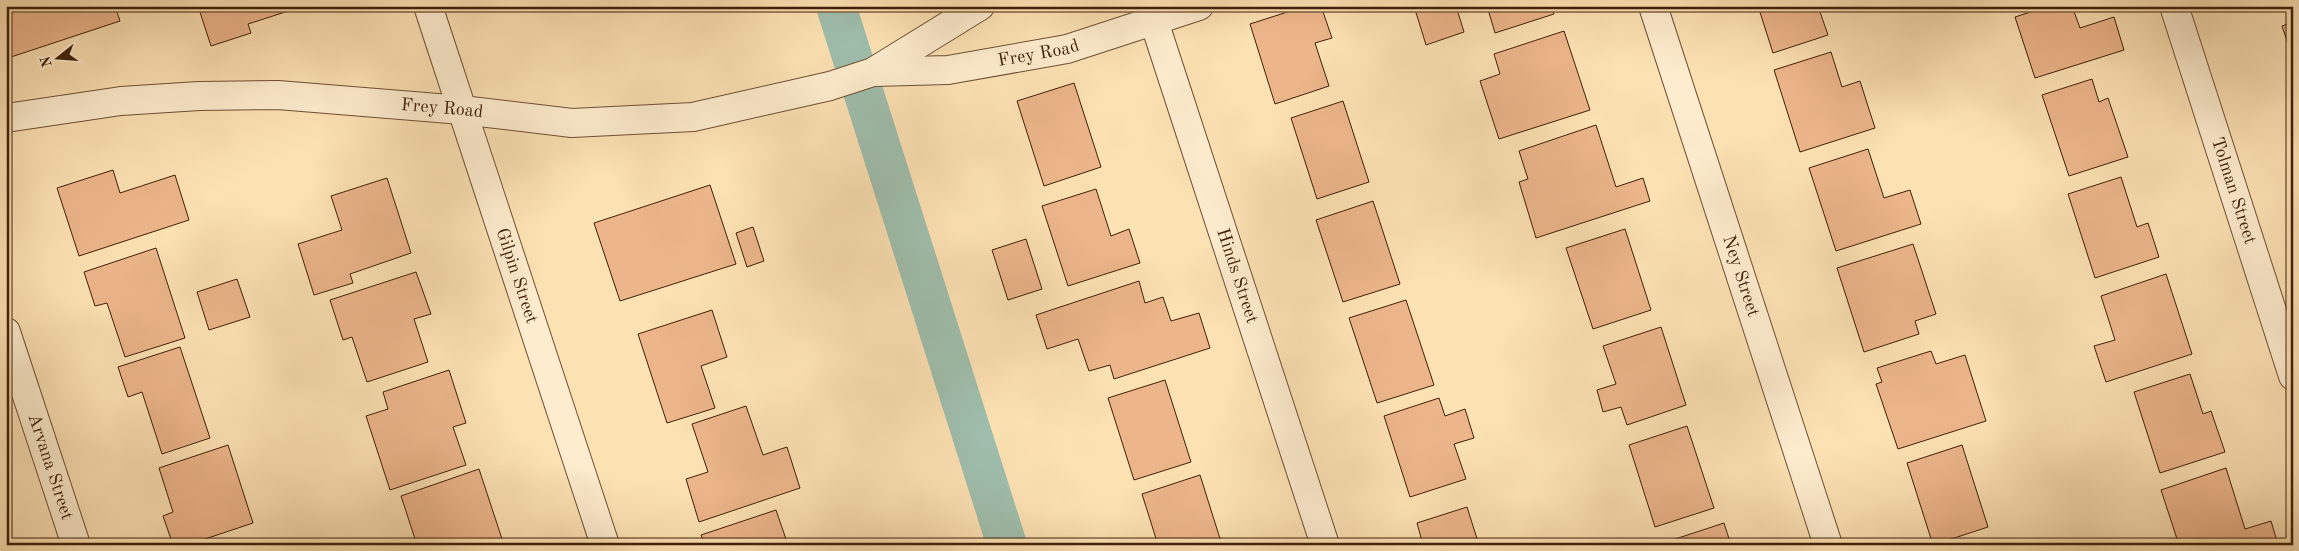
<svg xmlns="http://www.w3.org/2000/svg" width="2299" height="551" font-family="'Old Standard TT',serif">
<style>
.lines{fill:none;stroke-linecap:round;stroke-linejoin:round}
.canal{stroke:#9fbead;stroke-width:40}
.building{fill:#ecb58a;stroke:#402009}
.minor-casing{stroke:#6f5034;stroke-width:30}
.minor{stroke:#fdecce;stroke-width:28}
.labels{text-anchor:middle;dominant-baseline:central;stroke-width:4.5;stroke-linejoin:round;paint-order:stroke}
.street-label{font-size:18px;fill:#402009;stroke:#fdecce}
</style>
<rect width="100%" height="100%" fill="#fce1b3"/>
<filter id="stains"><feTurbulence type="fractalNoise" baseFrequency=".004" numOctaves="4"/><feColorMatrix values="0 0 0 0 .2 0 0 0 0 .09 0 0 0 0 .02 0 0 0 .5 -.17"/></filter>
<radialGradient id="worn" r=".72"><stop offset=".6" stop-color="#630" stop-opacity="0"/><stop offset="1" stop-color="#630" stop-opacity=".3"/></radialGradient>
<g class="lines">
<polyline class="canal" points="836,6 1007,545"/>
</g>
<g class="building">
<polygon points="6,6 115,6 120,21 11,57 6,41"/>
<polygon points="198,6 304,6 248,24 251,33 211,46"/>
<polygon points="1306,6 1321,6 1332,38 1315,43 1329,86 1275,104 1250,24"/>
<polygon points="1414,6 1456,6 1464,32 1426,45"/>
<polygon points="1487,6 1551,6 1554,14 1495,33"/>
<polygon points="1758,6 1818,6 1828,35 1773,53"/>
<polygon points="2049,6 2072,6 2080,28 2114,17 2124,50 2035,78 2015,17"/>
<polygon points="2293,22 2293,52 2291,53 2282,26"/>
<polygon points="1564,31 1590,110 1499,139 1480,81 1500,74 1494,54"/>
<polygon points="1831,52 1842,87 1860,81 1875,128 1800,152 1774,70"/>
<polygon points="2092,79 2099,102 2108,98 2128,157 2069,176 2042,95"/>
<polygon points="1074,83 1101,167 1044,186 1017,101"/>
<polygon points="1343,101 1369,182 1317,199 1291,118"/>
<polygon points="1596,125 1616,187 1643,178 1650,201 1536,238 1519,182 1528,179 1519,151"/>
<polygon points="1868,149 1884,198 1910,190 1921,224 1836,251 1809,168"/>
<polygon points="113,170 120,193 175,175 189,220 79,256 57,188"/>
<polygon points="2121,177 2137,227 2148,223 2159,257 2095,278 2068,194"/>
<polygon points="387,178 411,253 350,274 353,283 314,295 298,244 342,230 331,196"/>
<polygon points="710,185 736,264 620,301 594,223"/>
<polygon points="1096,189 1111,236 1129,229 1140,263 1068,286 1042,206"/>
<polygon points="1373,201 1400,284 1343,302 1316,220"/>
<polygon points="753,227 764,261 747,267 736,233"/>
<polygon points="1625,229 1651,310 1593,329 1566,248"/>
<polygon points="1026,239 1042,289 1008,300 992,250"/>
<polygon points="1913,244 1936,314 1915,321 1919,334 1864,352 1837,268"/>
<polygon points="156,248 185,338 125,357 107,303 95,306 84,272"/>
<polygon points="416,272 431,314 414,319 428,362 367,382 352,337 343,340 330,300"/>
<polygon points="2166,274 2192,354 2106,382 2094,346 2115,340 2101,296"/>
<polygon points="237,279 250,317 209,330 197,292"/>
<polygon points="1139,281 1145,303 1163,297 1171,321 1199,313 1210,348 1114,379 1110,365 1089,371 1078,339 1047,349 1036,315"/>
<polygon points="1406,300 1434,385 1377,403 1349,318"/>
<polygon points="712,310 727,357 701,366 715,408 667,423 638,334"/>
<polygon points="1661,327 1686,405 1627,425 1621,407 1603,412 1597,390 1616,384 1603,346"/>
<polygon points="180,347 210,438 162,454 142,392 128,397 118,367"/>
<polygon points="1931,351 1936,364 1965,355 1986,421 1898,449 1876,384 1882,382 1877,368"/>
<polygon points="449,370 466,423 453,427 466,465 390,490 366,416 388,409 383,392"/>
<polygon points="2190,374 2203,414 2211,411 2225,452 2160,473 2134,392"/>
<polygon points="1165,380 1191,462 1134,480 1108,398"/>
<polygon points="1439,398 1445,416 1465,409 1474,438 1454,444 1466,479 1410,497 1384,416"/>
<polygon points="746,406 763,455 787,447 800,488 699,522 686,479 708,472 692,424"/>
<polygon points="1687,426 1714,508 1655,527 1629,445"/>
<polygon points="228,445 253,523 187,545 173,545 163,516 173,512 159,468"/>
<polygon points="1962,445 1988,527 1933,545 1907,463"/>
<polygon points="2226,468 2245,529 2271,521 2277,541 2265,545 2179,545 2161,490"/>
<polygon points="479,469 504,545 417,545 401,496"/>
<polygon points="1200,475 1222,545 1158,545 1142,494"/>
<polygon points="1467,507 1479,545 1423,545 1417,523"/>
<polygon points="776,510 788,545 705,545 701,535"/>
<polygon points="1724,523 1731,545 1657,545"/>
</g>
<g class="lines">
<defs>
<g id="minor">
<path id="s1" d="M428,6L605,545"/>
<path id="s2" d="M1149,6L1325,545"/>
<path id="s3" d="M1653,6L1828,545"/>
<path id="s4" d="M2174,6L2293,376"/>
<path id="s5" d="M874,72L948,70L1067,49L1199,6"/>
<path id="s6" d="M6,118L121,101L199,96L278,95L462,110L572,123L693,117L830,86L873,72L980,6"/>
<path id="s7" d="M6,332L76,545"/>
</g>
</defs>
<use href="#minor" class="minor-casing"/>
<use href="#minor" class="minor"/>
</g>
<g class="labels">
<g class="street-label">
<text stroke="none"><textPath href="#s5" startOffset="166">Frey Road</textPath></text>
<text stroke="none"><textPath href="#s6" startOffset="438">Frey Road</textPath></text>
<text stroke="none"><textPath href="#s4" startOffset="194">Tolman Street</textPath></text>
<text stroke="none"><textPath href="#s1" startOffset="284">Gilpin Street</textPath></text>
<text stroke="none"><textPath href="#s2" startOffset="284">Hinds Street</textPath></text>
<text stroke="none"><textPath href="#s3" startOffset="284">Ney Street</textPath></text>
<text stroke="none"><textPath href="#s7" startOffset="142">Arvana Street</textPath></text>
</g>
</g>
<rect width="2299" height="551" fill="none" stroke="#fce1b3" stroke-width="25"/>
<rect x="8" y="8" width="2284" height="536" fill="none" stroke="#402009" stroke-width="2.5"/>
<rect x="12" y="12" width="2274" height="526" fill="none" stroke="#402009"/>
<g transform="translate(58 58) rotate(253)" stroke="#fdecce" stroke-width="4" paint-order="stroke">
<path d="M0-4L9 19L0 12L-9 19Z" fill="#402009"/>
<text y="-8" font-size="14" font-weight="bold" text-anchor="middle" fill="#402009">N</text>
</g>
<rect width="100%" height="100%" filter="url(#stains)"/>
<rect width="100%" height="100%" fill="url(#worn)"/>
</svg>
